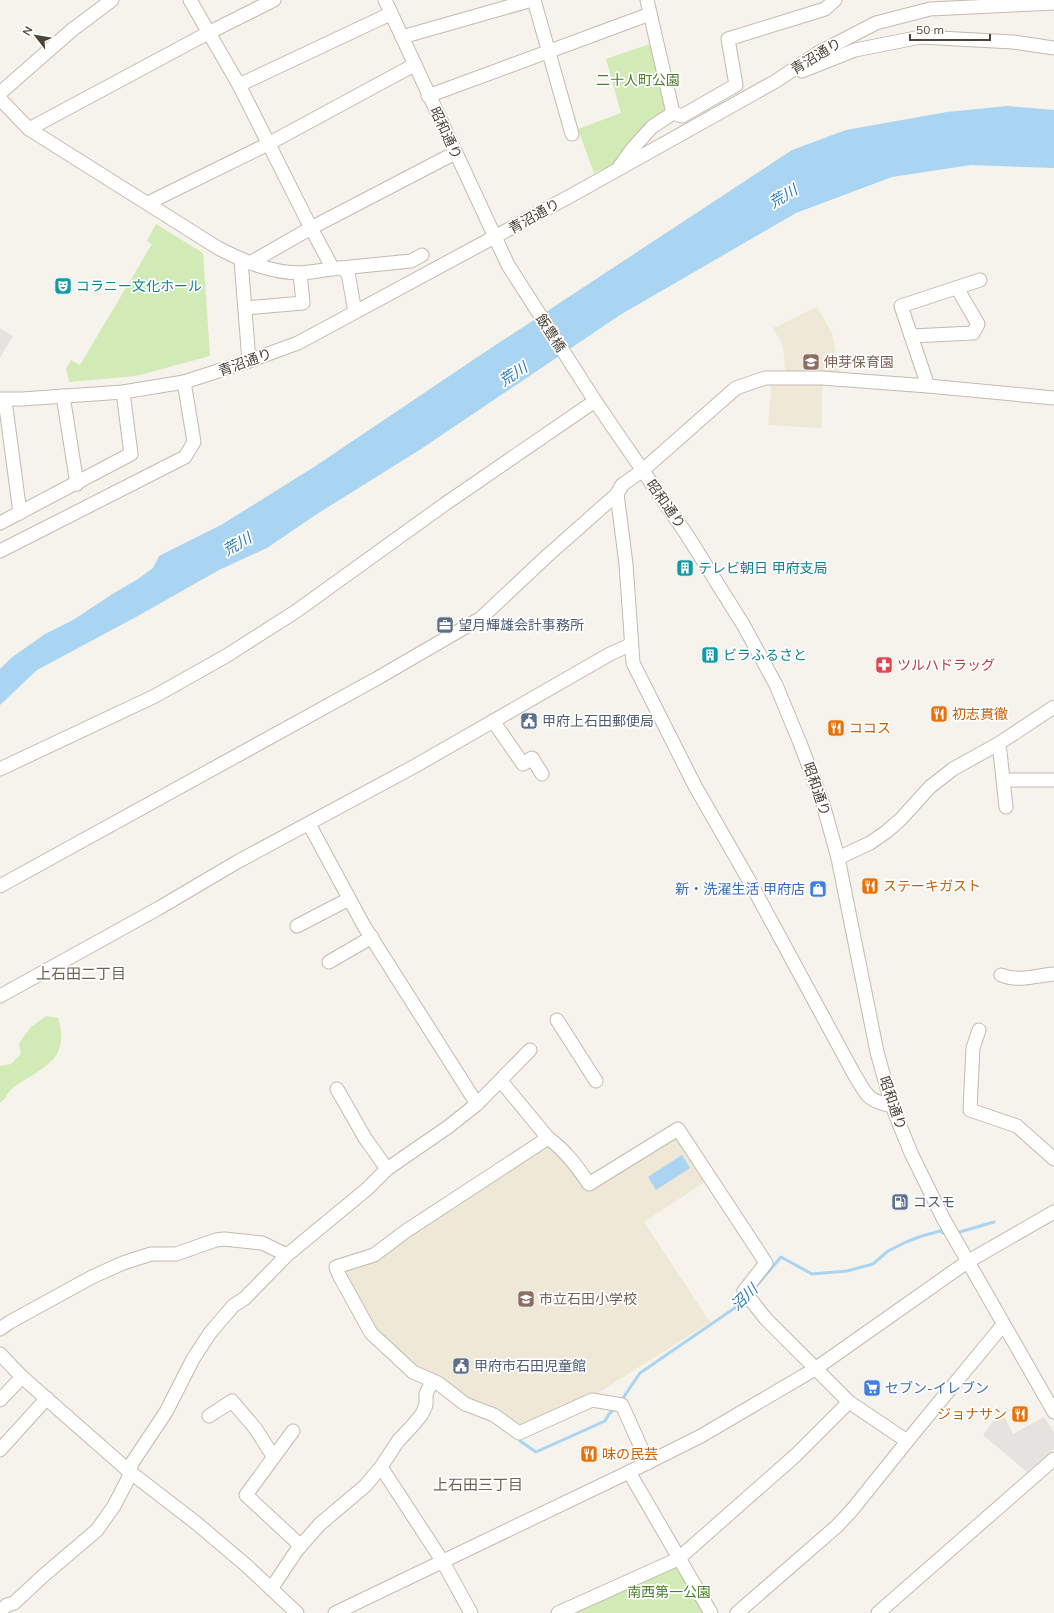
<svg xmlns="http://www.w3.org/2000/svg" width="1054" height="1613" font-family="Mulish,'Noto Sans JP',sans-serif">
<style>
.education{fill:#efe8d6}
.green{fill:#d2eab5}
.parking{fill:#e5e3e0}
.water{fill:#a9d4f2}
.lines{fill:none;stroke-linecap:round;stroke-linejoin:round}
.stream{stroke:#a9d4f2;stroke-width:3}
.minor-casing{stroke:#c2bbae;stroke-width:15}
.minor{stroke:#fff;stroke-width:13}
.labels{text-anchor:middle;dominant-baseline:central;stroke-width:3.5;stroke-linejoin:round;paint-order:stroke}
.street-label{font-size:14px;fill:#4b4439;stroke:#fff}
.park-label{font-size:14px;fill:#4a7f2a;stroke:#fff}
.culture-label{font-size:14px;fill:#0d838f;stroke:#fff;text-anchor:start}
.education-label{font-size:14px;fill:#785e54;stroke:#fff;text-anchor:start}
.service-label{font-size:14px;fill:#4e5e75;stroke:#fff;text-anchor:start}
.health-label{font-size:14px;fill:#be3a42;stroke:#fff;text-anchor:start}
.food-label{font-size:14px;fill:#c56008;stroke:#fff;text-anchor:start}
.shop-label{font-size:14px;fill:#366cbe;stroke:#fff;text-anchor:end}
.water-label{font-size:15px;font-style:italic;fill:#2e7ab2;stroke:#fff}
.neighbourhood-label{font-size:15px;fill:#6e6250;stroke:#fff}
</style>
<rect width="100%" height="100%" fill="#f6f3ec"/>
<g class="education">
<polygon points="817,307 832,333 841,379 822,378 822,428 768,425 772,378 786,378 783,346 773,328"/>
<polygon points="673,1137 678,1138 706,1181 644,1222 710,1322 592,1397 519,1427 469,1401 414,1367 375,1331 344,1277 347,1268 409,1235 545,1147 551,1147 588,1188"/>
</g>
<g class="green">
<polygon points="656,42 673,113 622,160 594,173 578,129 621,113 606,59"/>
<polygon points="156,224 203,253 210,356 136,376 69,382 66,368 71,360 80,365 152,244 147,241"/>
<path d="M46,1016L58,1018C71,1060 43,1067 14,1087C8,1091 6,1099 0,1103V1066L11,1064L21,1054L19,1043L31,1027Z"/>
<polygon points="675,1566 680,1568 708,1613 576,1613"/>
</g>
<g class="parking">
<polygon points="0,328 13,336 0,358"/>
<polygon points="1001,1410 1013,1434 1044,1417 1054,1432 1054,1449 1027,1472 983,1435"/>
</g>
<g class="water">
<polygon points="1007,106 1054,110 1054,168 971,165 892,177 796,213 620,315 421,449 317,514 267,548 219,570 136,617 37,670 0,705 0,669 11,658 45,634 73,620 114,593 138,579 153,568 159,556 221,525 314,467 482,354 792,150 846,130 947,112"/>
<polygon points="682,1155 690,1168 656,1190 648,1177"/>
</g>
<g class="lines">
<g class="stream">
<polyline points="956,1233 994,1222"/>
<polyline points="751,1292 781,1257 812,1274 847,1271 873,1264 888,1251 906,1242 922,1236 940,1231 947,1235"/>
<polyline points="621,1401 640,1373 742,1303 745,1299"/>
<polyline points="520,1441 536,1452 605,1421 609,1414 617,1407"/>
</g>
<defs>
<g id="minor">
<polyline points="190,0 239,85 311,228 333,269"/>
<polyline points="385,0 508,265 597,404 687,535 744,626 776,685 800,743 823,804 838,858 877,1052 892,1106 911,1153 943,1218 1054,1412"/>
<polyline points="534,0 572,134"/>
<polyline points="402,37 532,0"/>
<polyline points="802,71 855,50 921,37 1013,42 1054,48"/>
<polyline points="239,85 390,14"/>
<polyline points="0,93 72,30 112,0"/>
<polyline points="428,96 650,14"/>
<path d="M0,99L29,129L218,248C243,261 271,273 301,273C314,272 328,269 341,268L348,273L355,312"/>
<polyline points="673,113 682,116 736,85 728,39 825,9 835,0"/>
<polyline points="29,129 208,33 274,0"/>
<polyline points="620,166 633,148 652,127 673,113 647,0"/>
<polyline points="148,203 268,144 414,65"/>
<polyline points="241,260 249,361"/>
<polyline points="250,263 311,228 455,153"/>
<polyline points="341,268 411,261 422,255"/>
<polyline points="245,308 303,303 300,273"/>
<polyline points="911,336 973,333 978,324 957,288"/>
<polyline points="928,386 901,306 980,280"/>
<polyline points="63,396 77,484"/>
<polyline points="0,399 22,399 123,392 184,382 249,361 298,343 574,194 776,81 818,53 876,23 930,9 1054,3"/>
<polyline points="5,400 20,513"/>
<polyline points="0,523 131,454 123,392"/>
<polyline points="0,551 185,457 194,442 184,382"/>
<polyline points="493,721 523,764 532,758 542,774"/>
<polyline points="998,744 1000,752 1006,807"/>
<polyline points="0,769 155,696 226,656 295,612 445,504 595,401"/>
<polyline points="1004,780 1054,780"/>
<polyline points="309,824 364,926 477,1104"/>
<polyline points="838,858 870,843 886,832 900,820 930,787 953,769 998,744 1054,707"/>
<polyline points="0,886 376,679 481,618 547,556 617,494"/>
<polyline points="297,926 349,899"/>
<polyline points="329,962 372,937"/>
<path d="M1001,975C1019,982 1035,976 1053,974"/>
<polyline points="0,996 159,908 237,862 415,766 610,654 630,645"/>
<polyline points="557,1020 596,1081"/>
<polyline points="979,1030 973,1048 970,1110 1017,1126 1054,1159"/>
<polyline points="501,1081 548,1138"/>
<polyline points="337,1089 365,1138 387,1169"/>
<path d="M892,1106C866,1100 867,1095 854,1074L750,882L695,786L633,663L626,564L617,494L622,485L643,470L736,388L765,378H822L928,386L1054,398"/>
<polyline points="0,1329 10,1322 92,1277 123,1263 151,1254 176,1254 216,1240 224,1239 262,1243 287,1255"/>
<polyline points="0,1354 22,1377 130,1472 195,1522 247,1566 297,1613"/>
<polyline points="0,1400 22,1377"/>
<polyline points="209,1416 232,1401 255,1428 273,1456"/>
<polyline points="293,1431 246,1495 301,1546"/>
<polyline points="0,1450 47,1398"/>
<path d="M648,1463L622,1405L592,1400L519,1433L494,1415L465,1404L438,1383L413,1372L371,1333L339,1275L336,1267L374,1255L406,1231L548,1138C565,1150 577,1166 589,1184L678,1129L766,1263L744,1291L766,1319L849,1402L907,1441"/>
<polyline points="381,1467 443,1562 471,1613"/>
<polyline points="629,1472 711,1613"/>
<polyline points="271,1589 297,1550 320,1524 365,1486 381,1467 398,1441 414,1424 422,1414 426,1405 426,1394 432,1381"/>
<polyline points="0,1611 7,1605 14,1603 43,1576 97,1530 114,1506 128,1479 132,1463 166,1412 193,1359 210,1333 233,1306 245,1298 287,1255 367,1189 387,1169 448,1127 477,1104 530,1050"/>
<polyline points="335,1613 629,1472 701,1436 815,1369 967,1262 1054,1212"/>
<polyline points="558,1613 678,1559 796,1455 849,1402"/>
<polyline points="737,1613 837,1526 852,1510 917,1429 1003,1325"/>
<polyline points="878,1613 1054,1459"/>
</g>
</defs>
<use href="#minor" class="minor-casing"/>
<use href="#minor" class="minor"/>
</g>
<defs>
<symbol id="theatre-square" viewBox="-11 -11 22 22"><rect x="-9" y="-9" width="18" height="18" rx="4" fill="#0f9aa8" stroke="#fff"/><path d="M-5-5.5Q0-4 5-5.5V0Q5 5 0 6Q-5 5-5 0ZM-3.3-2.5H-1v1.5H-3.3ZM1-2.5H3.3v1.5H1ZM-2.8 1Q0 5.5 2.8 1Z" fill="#fff"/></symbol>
<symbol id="school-square" viewBox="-11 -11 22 22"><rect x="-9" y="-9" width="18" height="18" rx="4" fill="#8d6e63" stroke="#fff"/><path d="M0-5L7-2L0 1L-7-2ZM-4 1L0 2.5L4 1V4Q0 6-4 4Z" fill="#fff"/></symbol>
<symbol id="building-square" viewBox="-11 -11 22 22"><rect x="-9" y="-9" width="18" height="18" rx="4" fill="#0f9aa8" stroke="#fff"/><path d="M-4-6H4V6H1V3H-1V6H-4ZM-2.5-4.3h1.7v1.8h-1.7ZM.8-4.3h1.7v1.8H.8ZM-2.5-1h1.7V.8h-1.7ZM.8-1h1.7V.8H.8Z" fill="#fff"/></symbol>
<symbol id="office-square" viewBox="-11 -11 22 22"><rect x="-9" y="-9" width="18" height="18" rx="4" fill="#5c6f8a" stroke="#fff"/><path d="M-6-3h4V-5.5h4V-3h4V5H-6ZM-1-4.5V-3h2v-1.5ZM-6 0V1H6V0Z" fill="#fff"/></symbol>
<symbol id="pharmacy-square" viewBox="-11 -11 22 22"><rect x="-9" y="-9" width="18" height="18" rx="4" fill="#e0444e" stroke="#fff"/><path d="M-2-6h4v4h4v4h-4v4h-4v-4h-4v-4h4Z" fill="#fff"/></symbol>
<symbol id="restaurant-square" viewBox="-11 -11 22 22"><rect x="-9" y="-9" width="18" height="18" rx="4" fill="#e8710a" stroke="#fff"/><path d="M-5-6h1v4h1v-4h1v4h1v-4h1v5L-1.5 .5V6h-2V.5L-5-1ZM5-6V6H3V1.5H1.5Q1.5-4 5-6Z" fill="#fff"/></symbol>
<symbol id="civic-square" viewBox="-11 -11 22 22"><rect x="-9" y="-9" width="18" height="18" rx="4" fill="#5c6f8a" stroke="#fff"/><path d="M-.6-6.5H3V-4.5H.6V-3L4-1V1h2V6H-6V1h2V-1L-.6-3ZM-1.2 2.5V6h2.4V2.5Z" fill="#fff"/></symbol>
<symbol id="shop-square" viewBox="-11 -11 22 22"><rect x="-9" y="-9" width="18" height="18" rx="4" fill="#3f7fe0" stroke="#fff"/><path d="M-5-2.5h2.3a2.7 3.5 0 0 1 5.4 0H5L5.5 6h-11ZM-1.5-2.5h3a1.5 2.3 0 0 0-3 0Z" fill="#fff"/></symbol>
<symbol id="fuel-square" viewBox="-11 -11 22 22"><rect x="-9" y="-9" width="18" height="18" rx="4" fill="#5c6f8a" stroke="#fff"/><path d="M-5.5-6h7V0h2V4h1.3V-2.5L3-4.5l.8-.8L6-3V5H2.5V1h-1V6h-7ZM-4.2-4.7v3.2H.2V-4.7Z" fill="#fff"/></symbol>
<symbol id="supermarket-square" viewBox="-11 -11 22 22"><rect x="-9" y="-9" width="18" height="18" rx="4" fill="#3f7fe0" stroke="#fff"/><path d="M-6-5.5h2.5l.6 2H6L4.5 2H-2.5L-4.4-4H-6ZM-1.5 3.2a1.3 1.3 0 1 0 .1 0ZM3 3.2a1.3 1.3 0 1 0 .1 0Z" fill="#fff"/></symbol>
</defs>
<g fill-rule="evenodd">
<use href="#theatre-square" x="53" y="276" width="20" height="20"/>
<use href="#school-square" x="801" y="352" width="20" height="20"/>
<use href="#building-square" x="675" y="558" width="20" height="20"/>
<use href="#office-square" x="435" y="615" width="20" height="20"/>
<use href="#building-square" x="700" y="645" width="20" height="20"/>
<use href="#pharmacy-square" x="874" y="655" width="20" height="20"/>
<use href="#restaurant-square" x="929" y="704" width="20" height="20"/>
<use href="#civic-square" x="519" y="711" width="20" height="20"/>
<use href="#restaurant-square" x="826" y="718" width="20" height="20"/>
<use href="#restaurant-square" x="860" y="876" width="20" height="20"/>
<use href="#shop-square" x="808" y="879" width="20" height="20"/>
<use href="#fuel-square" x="890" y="1192" width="20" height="20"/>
<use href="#school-square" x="516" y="1289" width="20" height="20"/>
<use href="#civic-square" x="451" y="1356" width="20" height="20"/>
<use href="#supermarket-square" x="862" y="1378" width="20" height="20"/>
<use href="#restaurant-square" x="1010" y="1404" width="20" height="20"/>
<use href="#restaurant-square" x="579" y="1444" width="20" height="20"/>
</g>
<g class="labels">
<g class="street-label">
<text transform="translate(816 56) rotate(-31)">青沼通り</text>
<text transform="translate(446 133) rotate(65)">昭和通り</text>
<text transform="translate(534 216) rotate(-29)">青沼通り</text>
<text transform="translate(551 333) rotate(57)">飯豊橋</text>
<text transform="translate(245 362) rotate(-20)">青沼通り</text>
<text transform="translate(666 504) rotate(55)">昭和通り</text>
<text transform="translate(817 789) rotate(71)">昭和通り</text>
<text transform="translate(893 1103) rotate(71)">昭和通り</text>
</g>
<g class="park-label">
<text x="638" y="80">二十人町公園</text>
<text x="669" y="1592">南西第一公園</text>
</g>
<g class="culture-label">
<text x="76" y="286">コラニー文化ホール</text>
<text x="698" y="568">テレビ朝日 甲府支局</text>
<text x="723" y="655">ビラふるさと</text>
</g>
<g class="education-label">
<text x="824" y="362">伸芽保育園</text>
<text x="539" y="1299">市立石田小学校</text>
</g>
<g class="service-label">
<text x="458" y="625">望月輝雄会計事務所</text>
<text x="542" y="721">甲府上石田郵便局</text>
<text x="913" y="1202">コスモ</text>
<text x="474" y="1366">甲府市石田児童館</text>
</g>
<g class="health-label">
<text x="897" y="665">ツルハドラッグ</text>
</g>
<g class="food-label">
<text x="952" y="714">初志貫徹</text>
<text x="849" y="728">ココス</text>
<text x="883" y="886">ステーキガスト</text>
<text x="1007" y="1414" text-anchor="end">ジョナサン</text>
<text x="602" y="1454">味の民芸</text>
</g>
<g class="shop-label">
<text x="805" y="889">新・洗濯生活 甲府店</text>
<text x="885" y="1388" text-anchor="start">セブン-イレブン</text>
</g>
<g class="water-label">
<text transform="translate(783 196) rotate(-31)">荒川</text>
<text transform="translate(513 374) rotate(-33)">荒川</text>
<text transform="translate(237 544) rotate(-30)">荒川</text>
<text transform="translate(744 1297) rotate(-44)">沼川</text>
</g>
<g class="neighbourhood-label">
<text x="81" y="973">上石田二丁目</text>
<text x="478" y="1484">上石田三丁目</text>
</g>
</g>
<g transform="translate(36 36) rotate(301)" stroke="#ffffff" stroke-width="3" paint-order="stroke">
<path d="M0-3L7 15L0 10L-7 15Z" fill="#4b4439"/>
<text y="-6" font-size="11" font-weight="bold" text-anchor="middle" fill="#4b4439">N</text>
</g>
<path d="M910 34v6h80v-6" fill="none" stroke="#4b4439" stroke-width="2"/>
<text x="916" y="34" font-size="12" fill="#4b4439" stroke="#ffffff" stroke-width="3" paint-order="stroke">50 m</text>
</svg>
